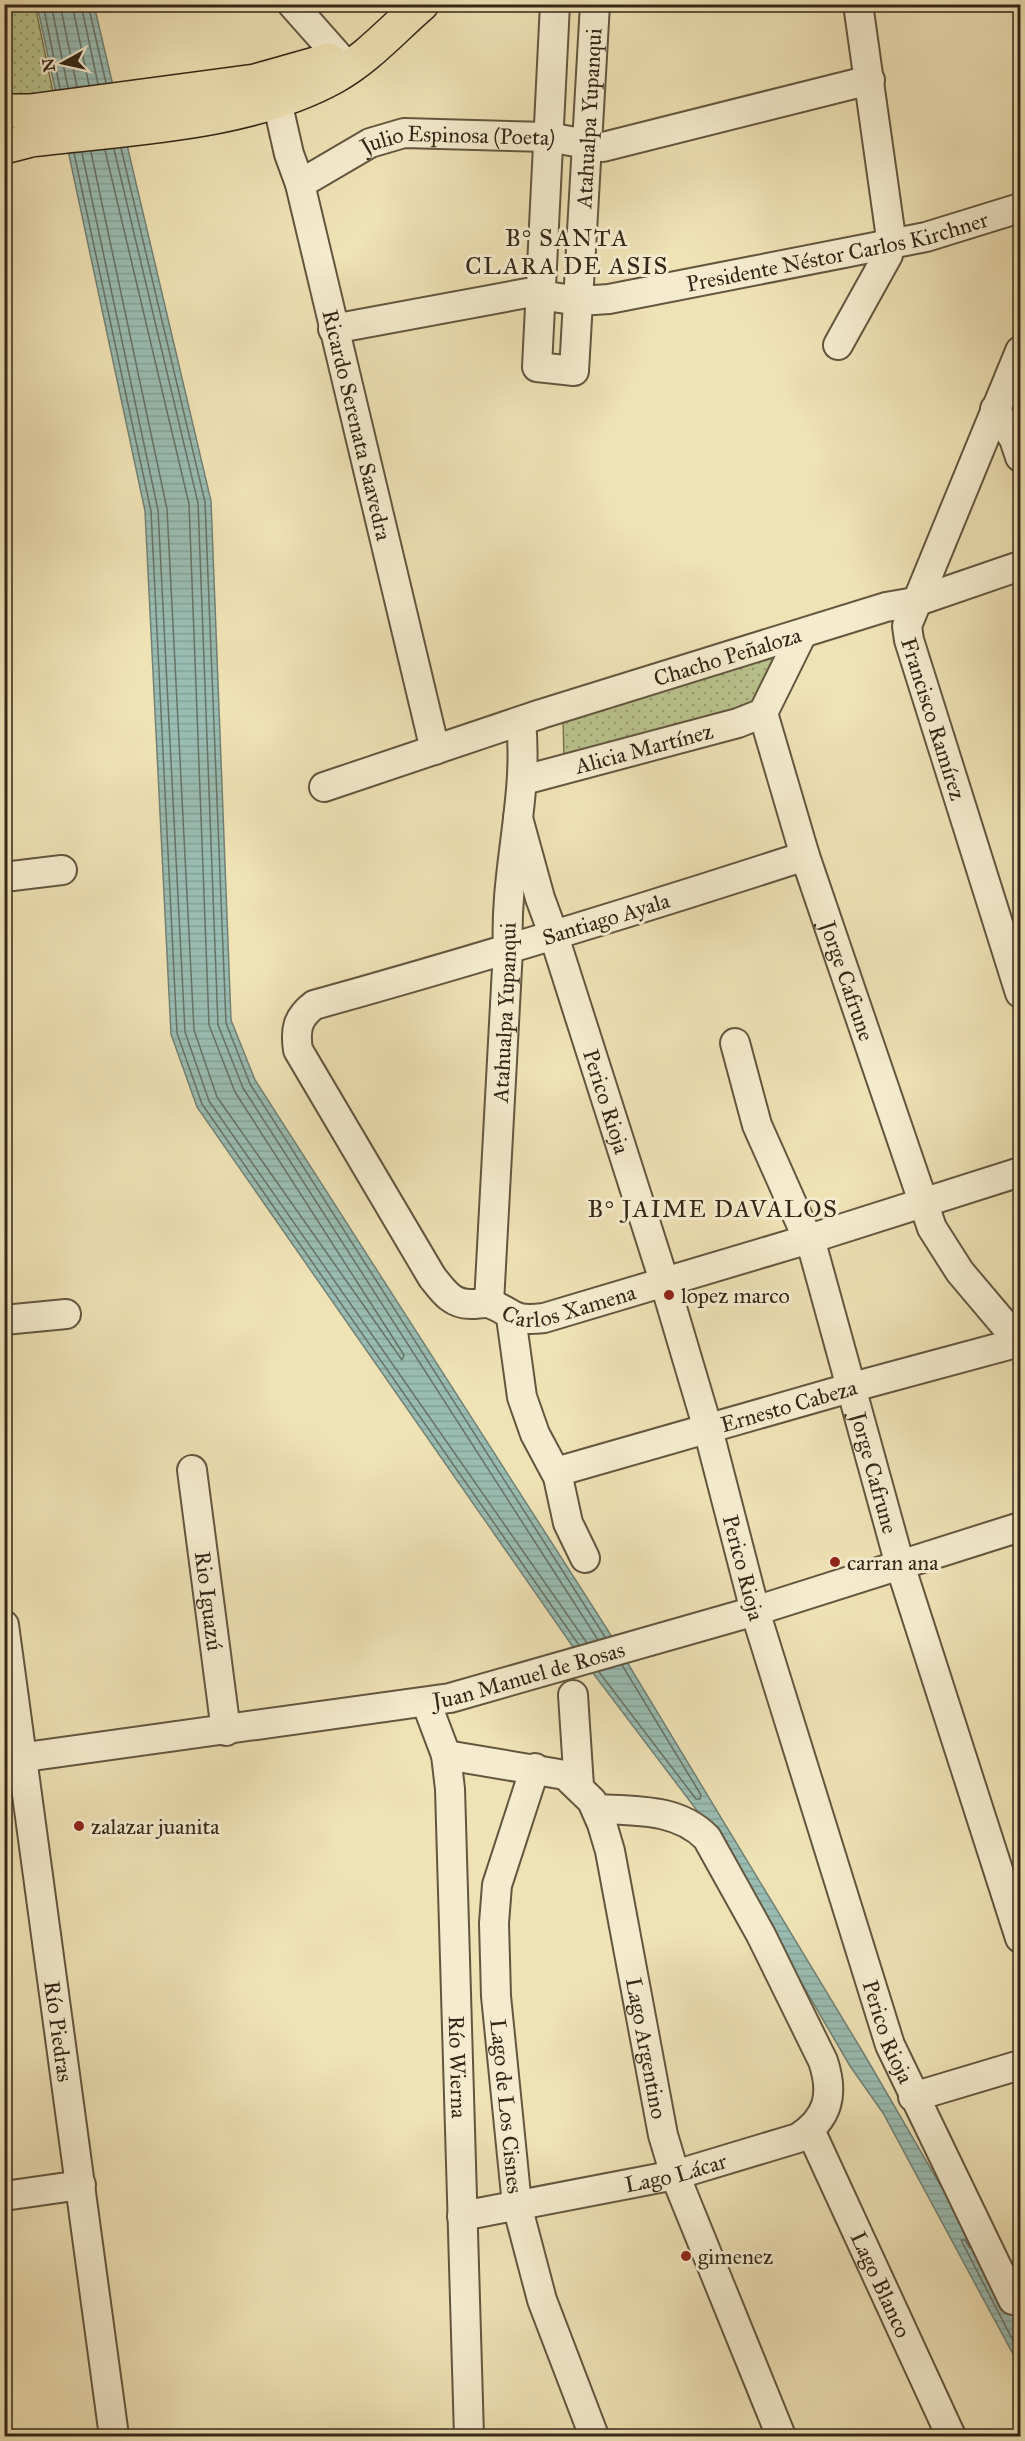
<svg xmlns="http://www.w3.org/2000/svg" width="1025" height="2441" font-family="'IM FELL Great Primer',serif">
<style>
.green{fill:url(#green-dots);stroke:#767552;stroke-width:1.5}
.water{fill:url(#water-rules);stroke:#718175;stroke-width:1.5}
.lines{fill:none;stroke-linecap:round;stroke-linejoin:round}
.shore{stroke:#677266;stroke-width:1.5}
.minor-casing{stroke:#63563f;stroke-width:32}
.major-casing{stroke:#342718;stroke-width:36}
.minor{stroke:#f5eccf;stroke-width:28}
.major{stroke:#efe2b5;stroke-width:33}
.poi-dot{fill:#8f2418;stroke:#f5eccf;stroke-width:2}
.labels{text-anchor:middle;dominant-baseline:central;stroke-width:6;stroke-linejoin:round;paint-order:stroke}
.street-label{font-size:22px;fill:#342718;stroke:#f5eccf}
.poi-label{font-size:22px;fill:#342718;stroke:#f5eccf;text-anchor:start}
.neighbourhood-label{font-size:24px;letter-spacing:1.5px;fill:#342718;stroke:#f5eccf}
</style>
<defs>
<pattern id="green-dots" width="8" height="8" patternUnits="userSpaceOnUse" patternTransform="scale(1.5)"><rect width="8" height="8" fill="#b9c38d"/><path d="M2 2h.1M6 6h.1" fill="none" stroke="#979e72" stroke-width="1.8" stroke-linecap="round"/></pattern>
<pattern id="water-rules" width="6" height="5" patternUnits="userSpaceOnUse" patternTransform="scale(1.5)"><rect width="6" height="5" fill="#9abdb3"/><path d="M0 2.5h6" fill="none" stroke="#85a299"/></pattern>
</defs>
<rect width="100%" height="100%" fill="#efe2b5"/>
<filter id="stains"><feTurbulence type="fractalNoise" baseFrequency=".00333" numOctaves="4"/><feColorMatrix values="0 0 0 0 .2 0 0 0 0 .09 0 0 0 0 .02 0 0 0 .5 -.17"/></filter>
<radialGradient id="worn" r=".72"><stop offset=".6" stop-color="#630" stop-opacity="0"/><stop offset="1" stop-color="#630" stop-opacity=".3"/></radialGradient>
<g class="green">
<polygon points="4,5 35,5 53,92 21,98 5,93"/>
<polygon points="768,653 775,657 760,699 747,711 564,759 563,717"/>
</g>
<polygon class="water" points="37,5 94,5 211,501 231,1020 255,1080 607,1629 864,2054 1020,2322 1020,2367 883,2113 850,2066 714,1833 571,1644 197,1107 171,1034 145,511"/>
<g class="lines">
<g class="shore">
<polyline points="43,4 60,89"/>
<polyline points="51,4 68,88"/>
<polyline points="60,4 77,87"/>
<polyline points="72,4 89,85"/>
<polyline points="81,4 98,84"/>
<polyline points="88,4 106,83"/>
<polyline points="121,148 205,502 226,1023 250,1084 605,1637"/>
<polyline points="114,149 198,503 218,1025 243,1088 598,1640"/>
<polyline points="91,152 167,509 194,1030 217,1097 402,1360 404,1355 235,1092 209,1025 189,504 105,150"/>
<polyline points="74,153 151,511 177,1033 202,1104 579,1645"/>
<polyline points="82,153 158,510 185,1032 209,1101 587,1643"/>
<polyline points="599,1672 696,1799 700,1799 701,1795 622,1665"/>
<polyline points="970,2248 965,2240 961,2240 1020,2354"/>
</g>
<defs>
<g id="minor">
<polyline points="292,4 339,57"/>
<path id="s1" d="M555,4L537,367L574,371L595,4"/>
<path id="s2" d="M277,101L289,154L300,184L435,750"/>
<path id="s3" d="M300,184L370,143L404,133L548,137L603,147L870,80"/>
<path id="s4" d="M333,329L527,293L579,301L609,299L926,237L1020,208"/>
<polyline points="838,345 888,255 890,231 858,4"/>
<path id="s5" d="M1020,351L907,626L909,640L1020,993"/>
<polyline points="995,409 1014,439 1020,457"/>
<path id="s6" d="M802,634L763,713L805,856L932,1228L960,1272L1020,1343"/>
<path id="s7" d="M524,780L738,723L763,713"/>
<path id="s8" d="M324,787L541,714L886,607L915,602L1020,566"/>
<path id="s9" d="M518,818L540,898L554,936L665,1284L708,1429L755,1611L890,2045L1013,2300"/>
<path id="s10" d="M805,856C642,909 479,959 314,1005C297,1018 295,1030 298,1050L432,1277C443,1291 452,1305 472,1304C478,1304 486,1302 491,1304C516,1314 511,1322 544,1318L809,1239L1020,1172"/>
<polyline points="4,877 62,870"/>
<path id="s11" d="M735,1043L757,1125L814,1253L900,1565L1020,1938"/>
<path id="s12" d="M489,1303L508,949C504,872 529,798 521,722"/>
<polyline points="511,1317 522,1397 535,1434 558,1477 568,1523 585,1558"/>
<polyline points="4,1320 66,1314"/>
<path id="s13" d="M192,1470L226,1731"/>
<path id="s14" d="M556,1472L853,1387L1020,1342"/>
<path id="s15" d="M4,1625L114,2436"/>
<polyline points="573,1695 579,1786"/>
<path id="s16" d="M426,1702L446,1755L450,1789L469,2436"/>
<path id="s17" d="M446,1755L565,1775L592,1801L602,1824L610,1851L663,2135L675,2175L781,2436"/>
<path id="s18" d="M4,1760L450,1698L755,1611L1020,1527"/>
<path id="s19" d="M535,1768L497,1885L494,1923L496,1996L517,2205L542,2300L594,2436"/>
<polyline points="913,2097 1020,2065"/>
<path id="s20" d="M810,2130L951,2436"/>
<polyline points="4,2196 81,2185"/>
<path id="s21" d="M462,2216L675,2175L798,2138C829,2118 834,2094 823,2061L761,1935L707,1838C678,1808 635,1811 596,1809"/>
</g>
<g id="major">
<polyline points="4,111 30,111 255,81 329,60"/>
<path d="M4,147L31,140C128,128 247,125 334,77C368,58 393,29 422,4"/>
</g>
</defs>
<use href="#minor" class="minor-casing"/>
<use href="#major" class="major-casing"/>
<use href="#minor" class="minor"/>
<use href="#major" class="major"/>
</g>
<g class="poi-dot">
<circle cx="669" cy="1295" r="6"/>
<circle cx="835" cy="1562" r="6"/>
<circle cx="79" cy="1826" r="6"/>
<circle cx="686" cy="2256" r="6"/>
</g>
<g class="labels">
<g class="street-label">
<text stroke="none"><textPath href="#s1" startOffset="654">Atahualpa Yupanqui</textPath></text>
<text stroke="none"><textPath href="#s3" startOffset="170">Julio Espinosa (Poeta)</textPath></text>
<text stroke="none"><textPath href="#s4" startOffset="513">Presidente Néstor Carlos Kirchner</textPath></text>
<text stroke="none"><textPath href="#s2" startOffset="334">Ricardo Serenata Saavedra</textPath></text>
<text stroke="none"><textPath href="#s8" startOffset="424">Chacho Peñaloza</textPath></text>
<text stroke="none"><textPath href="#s5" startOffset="394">Francisco Ramírez</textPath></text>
<text stroke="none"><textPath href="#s7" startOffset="124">Alicia Martínez</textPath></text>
<text transform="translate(606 919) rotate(-17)">Santiago Ayala</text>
<text stroke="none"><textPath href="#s6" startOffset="369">Jorge Cafrune</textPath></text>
<text stroke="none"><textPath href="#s12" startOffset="291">Atahualpa Yupanqui</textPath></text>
<text stroke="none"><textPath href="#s9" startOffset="297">Perico Rioja</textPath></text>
<text stroke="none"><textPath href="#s10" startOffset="980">Carlos Xamena</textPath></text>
<text stroke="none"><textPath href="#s14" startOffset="242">Ernesto Cabeza</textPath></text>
<text stroke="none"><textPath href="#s11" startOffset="453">Jorge Cafrune</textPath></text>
<text stroke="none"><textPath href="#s9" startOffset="783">Perico Rioja</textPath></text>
<text stroke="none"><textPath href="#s13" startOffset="132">Rio Iguazú</textPath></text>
<text stroke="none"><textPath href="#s18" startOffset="532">Juan Manuel de Rosas</textPath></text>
<text stroke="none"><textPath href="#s15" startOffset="410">Río Piedras</textPath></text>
<text stroke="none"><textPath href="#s9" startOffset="1269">Perico Rioja</textPath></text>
<text stroke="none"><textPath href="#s17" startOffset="412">Lago Argentino</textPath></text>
<text stroke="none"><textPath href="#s16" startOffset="369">Río Wierna</textPath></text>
<text stroke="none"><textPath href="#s19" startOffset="345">Lago de Los Cisnes</textPath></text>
<text stroke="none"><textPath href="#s21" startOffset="218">Lago Lácar</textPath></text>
<text stroke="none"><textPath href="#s20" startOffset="170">Lago Blanco</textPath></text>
</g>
<g class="poi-label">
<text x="681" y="1295">lopez marco</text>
<text x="847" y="1562">carran ana</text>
<text x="91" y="1826">zalazar juanita</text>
<text x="698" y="2256">gimenez</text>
</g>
<g class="neighbourhood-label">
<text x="567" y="238">B° SANTA<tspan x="567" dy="28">CLARA DE ASIS</tspan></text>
<text x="713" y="1209">B° JAIME DAVALOS</text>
</g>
</g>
<rect width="1025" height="2441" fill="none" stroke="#efe2b5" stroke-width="24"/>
<rect x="6" y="6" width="1013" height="2429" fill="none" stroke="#342718" stroke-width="3"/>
<rect x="12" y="12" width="1001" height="2417" fill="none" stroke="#342718" stroke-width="1.5"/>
<g transform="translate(63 63) rotate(262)" stroke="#f5eccf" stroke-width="4.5" paint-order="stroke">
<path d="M0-4.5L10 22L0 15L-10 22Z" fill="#342718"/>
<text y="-9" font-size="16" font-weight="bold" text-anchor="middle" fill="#342718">N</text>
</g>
<rect width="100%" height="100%" filter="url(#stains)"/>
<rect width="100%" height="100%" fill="url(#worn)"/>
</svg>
